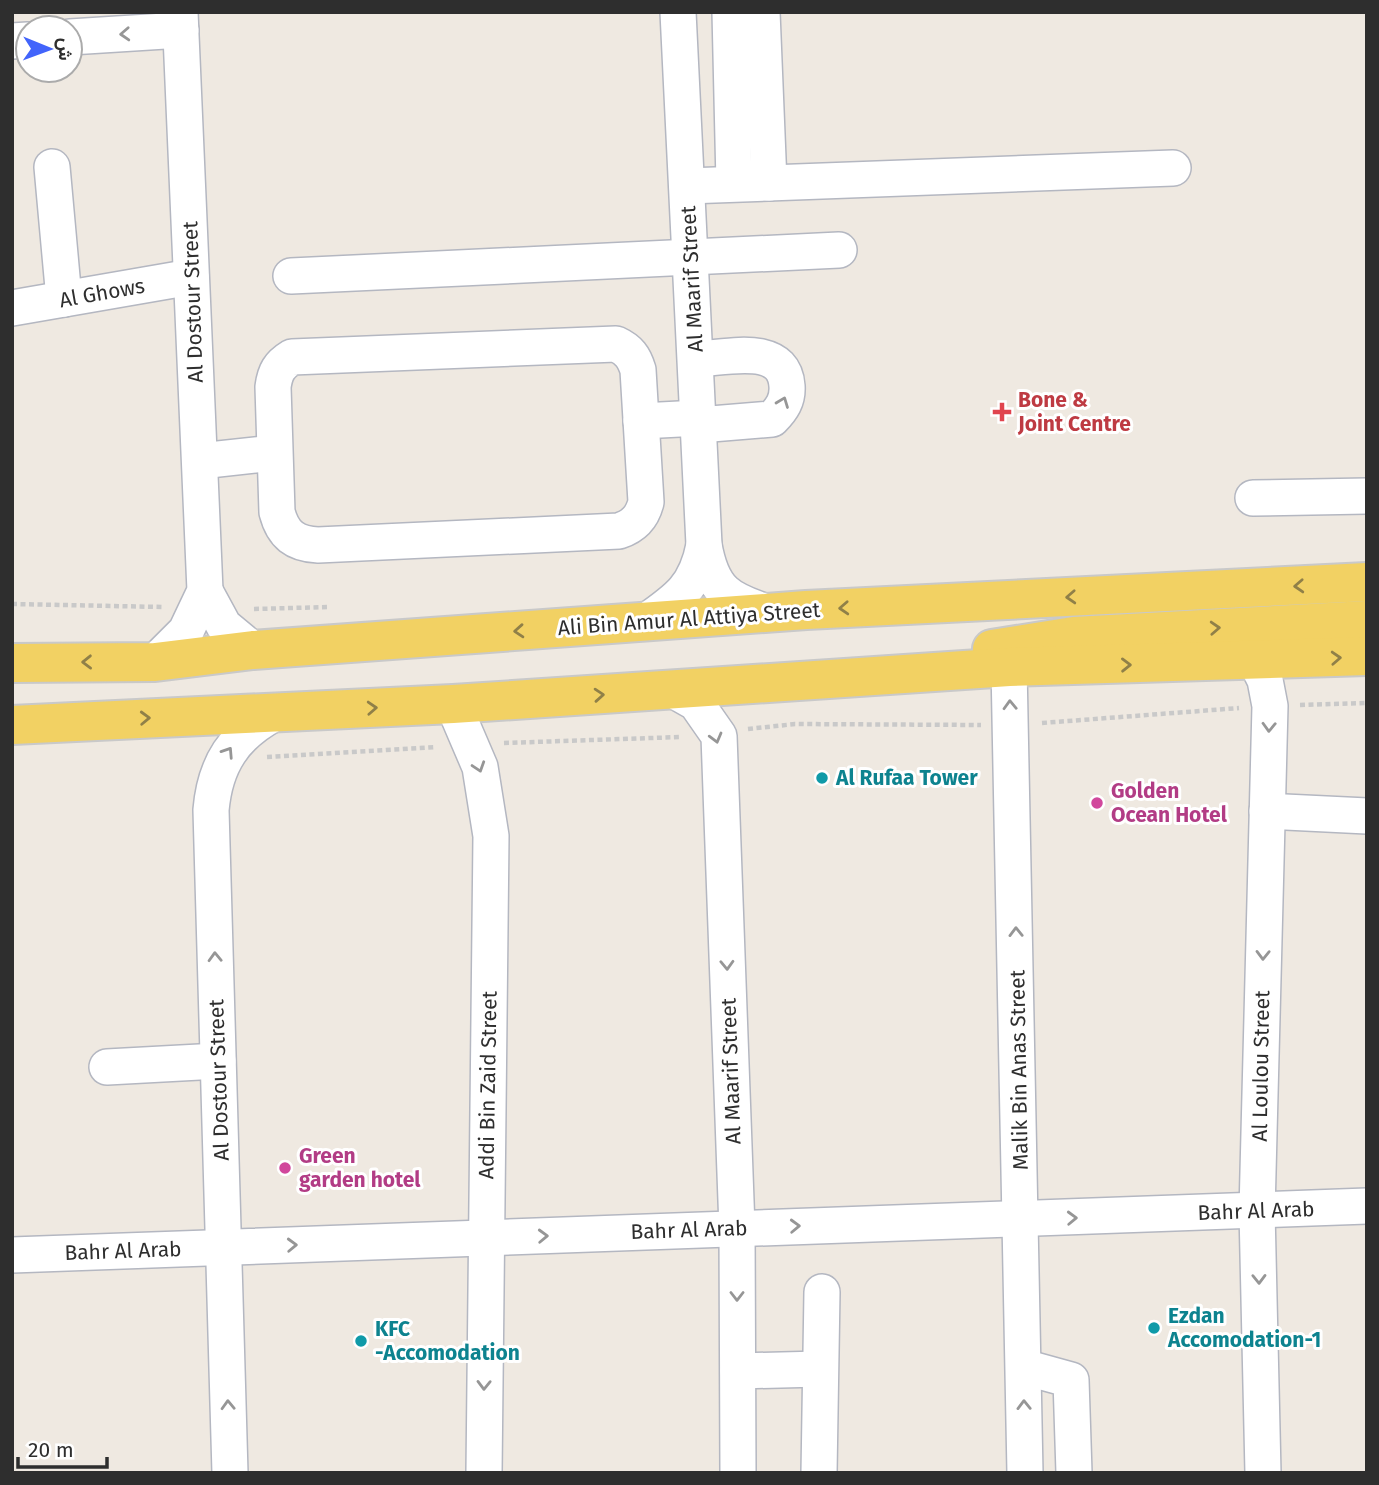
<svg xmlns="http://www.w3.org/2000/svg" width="1379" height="1485" font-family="'Fira Sans',Vazirmatn,sans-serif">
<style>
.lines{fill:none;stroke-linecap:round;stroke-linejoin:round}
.minor-casing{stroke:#b4b7c1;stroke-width:38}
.major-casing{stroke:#c9c9c9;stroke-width:42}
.path{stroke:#c9c9c9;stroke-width:4.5;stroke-dasharray:5 3.5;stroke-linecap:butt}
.minor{stroke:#fff;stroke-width:35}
.major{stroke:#f2d163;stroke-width:38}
.oneway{stroke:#969696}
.oneway2{stroke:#908048}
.health-dot{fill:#e0444e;stroke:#fff;stroke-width:2.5}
.culture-dot{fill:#0f9aa8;stroke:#fff;stroke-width:2.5}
.hotel-dot{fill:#d1479c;stroke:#fff;stroke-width:2.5}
.labels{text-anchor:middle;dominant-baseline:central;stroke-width:6;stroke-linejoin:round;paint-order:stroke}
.street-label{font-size:21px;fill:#2e2e2e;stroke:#fff}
.health-label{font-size:21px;font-weight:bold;fill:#be3a42;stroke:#fff;text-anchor:start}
.culture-label{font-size:21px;font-weight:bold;fill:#0d838f;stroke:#fff;text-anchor:start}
.hotel-label{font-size:21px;font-weight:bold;fill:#b23c85;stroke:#fff;text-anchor:start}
</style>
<rect width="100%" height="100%" fill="#efe9e1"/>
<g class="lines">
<defs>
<g id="minor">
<path d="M678,12L704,545C712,591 728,600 770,613"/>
<polyline points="730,12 734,183"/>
<polyline points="762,12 769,183"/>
<polyline points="70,37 181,30"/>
<polyline points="12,41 28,40"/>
<polyline points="52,167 64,299"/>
<polyline points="687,186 1173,168"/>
<polyline points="291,276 839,250"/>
<polyline points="12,308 191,277"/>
<path d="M616,344C629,350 634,357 638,370L646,502C642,518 634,526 619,531L318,545C295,544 283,535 277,512L273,387C275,372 279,365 292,357Z"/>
<path d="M696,359C727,358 784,342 787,386C788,400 782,409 772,419L699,425"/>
<polyline points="641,421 699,418"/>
<polyline points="200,461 274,453"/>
<polyline points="1253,498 1367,496"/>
<polyline points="205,591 224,626 253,650"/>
<path d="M645,622C678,599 696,587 704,545"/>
<polyline points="155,662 186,631 205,591 180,12"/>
<polyline points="1256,662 1265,680 1270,706 1257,1211 1263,1473"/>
<polyline points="1009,667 1025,1473"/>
<polyline points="673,690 696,703 719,736 737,1228 738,1473"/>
<polyline points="453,704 480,767 491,836 484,1473"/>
<polyline points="1267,811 1367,816"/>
<polyline points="107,1067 218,1061"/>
<polyline points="12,1255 1367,1206"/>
<polyline points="1024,1367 1071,1380 1074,1473"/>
<polyline points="738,1371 820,1369"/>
<path d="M230,1473L211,810C215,764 234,735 275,713"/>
<polyline points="819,1473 822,1292"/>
</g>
<g id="major">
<polyline points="992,649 1074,636 1367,620"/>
<polyline points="12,663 155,662 253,650 806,610 1367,582"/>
<polyline points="12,725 453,704 1009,667 1367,656"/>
</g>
</defs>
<use href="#minor" class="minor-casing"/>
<use href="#major" class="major-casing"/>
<g class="path">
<polyline points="12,604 163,607"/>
<polyline points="254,609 329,607"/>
<polyline points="1300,705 1367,703"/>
<polyline points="1042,723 1239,708"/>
<polyline points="748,729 795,724 981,725"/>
<polyline points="504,743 681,737"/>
<polyline points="267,757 436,747"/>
</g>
<use href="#minor" class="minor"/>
<use href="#major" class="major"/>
</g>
<defs><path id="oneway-chevron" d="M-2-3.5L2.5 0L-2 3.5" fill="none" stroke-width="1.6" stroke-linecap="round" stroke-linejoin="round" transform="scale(1.75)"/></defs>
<g class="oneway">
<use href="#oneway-chevron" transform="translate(125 34) rotate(177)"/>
<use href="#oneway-chevron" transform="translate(783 402) rotate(-69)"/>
<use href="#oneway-chevron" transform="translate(1010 705) rotate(-92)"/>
<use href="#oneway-chevron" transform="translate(1269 727) rotate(92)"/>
<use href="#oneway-chevron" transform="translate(716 738) rotate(75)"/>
<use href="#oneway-chevron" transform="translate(228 752) rotate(-57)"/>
<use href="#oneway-chevron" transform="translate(479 767) rotate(72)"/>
<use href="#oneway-chevron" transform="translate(1016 932) rotate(-91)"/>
<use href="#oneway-chevron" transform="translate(1263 955) rotate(91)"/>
<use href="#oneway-chevron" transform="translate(215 957) rotate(-92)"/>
<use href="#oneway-chevron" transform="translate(727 965) rotate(88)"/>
<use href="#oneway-chevron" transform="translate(1072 1218) rotate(-2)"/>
<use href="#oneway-chevron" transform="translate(795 1226) rotate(-2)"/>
<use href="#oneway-chevron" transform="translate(543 1236) rotate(-2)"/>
<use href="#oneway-chevron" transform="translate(292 1245) rotate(-2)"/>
<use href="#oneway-chevron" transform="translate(1259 1279) rotate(89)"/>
<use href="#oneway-chevron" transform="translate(737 1296) rotate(90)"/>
<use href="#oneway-chevron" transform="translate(484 1385) rotate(91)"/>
<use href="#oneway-chevron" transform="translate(228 1405) rotate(-92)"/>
<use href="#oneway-chevron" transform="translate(1024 1405) rotate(-91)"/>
</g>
<g class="oneway2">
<use href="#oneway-chevron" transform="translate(1299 586) rotate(177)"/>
<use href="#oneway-chevron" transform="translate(1071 597) rotate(177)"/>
<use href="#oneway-chevron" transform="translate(844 608) rotate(177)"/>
<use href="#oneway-chevron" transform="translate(1215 628) rotate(-3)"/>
<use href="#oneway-chevron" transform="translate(519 631) rotate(176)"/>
<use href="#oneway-chevron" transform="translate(1336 658) rotate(-3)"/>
<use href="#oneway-chevron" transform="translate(87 662) rotate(179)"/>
<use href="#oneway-chevron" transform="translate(1126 665) rotate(-1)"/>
<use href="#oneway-chevron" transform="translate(599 695) rotate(-4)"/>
<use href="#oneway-chevron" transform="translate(372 708) rotate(-3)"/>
<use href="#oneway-chevron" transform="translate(145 718) rotate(-2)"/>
</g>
<path class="health-dot" d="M998.5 401.5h7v7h7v7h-7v7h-7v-7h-7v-7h7z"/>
<g class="culture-dot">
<circle cx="822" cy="778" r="7"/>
<circle cx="1154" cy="1328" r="7"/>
<circle cx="361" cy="1341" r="7"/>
</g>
<g class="hotel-dot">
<circle cx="1097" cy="803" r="7"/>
<circle cx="285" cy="1168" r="7"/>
</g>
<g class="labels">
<g class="street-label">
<text transform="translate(692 279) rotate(-93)">Al Maarif Street</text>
<text transform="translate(102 293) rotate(-10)">Al Ghows</text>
<text transform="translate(193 302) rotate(-92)">Al Dostour Street</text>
<text transform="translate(689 619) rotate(-4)">Ali Bin Amur Al Attiya Street</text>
<text transform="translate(1261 1066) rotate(-89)">Al Loulou Street</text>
<text transform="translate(1019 1070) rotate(-91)">Malik Bin Anas Street</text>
<text transform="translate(731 1071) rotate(-92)">Al Maarif Street</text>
<text transform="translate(219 1080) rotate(-92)">Al Dostour Street</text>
<text transform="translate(488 1085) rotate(-89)">Addi Bin Zaid Street</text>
<text transform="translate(1256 1211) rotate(-2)">Bahr Al Arab</text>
<text transform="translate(689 1230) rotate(-2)">Bahr Al Arab</text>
<text transform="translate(123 1251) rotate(-2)">Bahr Al Arab</text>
</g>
<g class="health-label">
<text x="1018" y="400">Bone &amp;<tspan x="1018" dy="24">Joint Centre</tspan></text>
</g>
<g class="culture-label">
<text x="836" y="778">Al Rufaa Tower</text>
<text x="1168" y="1316">Ezdan<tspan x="1168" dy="24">Accomodation-1</tspan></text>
<text x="375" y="1329">KFC<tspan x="375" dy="24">-Accomodation</tspan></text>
</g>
<g class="hotel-label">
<text x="1111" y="791">Golden<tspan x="1111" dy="24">Ocean Hotel</tspan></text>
<text x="299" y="1156">Green<tspan x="299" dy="24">garden hotel</tspan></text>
</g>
</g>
<rect width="1379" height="1485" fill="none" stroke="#2e2e2e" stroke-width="28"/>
<g transform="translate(49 49) rotate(91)"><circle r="33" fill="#ffffff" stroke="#ababab" stroke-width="2"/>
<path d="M0-5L12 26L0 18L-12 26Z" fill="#4264fb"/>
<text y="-10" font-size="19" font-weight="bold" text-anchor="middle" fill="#2e2e2e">ش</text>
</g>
<path d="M18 1457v10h89v-10" fill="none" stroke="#2e2e2e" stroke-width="3.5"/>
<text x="28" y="1457" font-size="21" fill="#2e2e2e" stroke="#ffffff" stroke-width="5" paint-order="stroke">20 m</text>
</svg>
